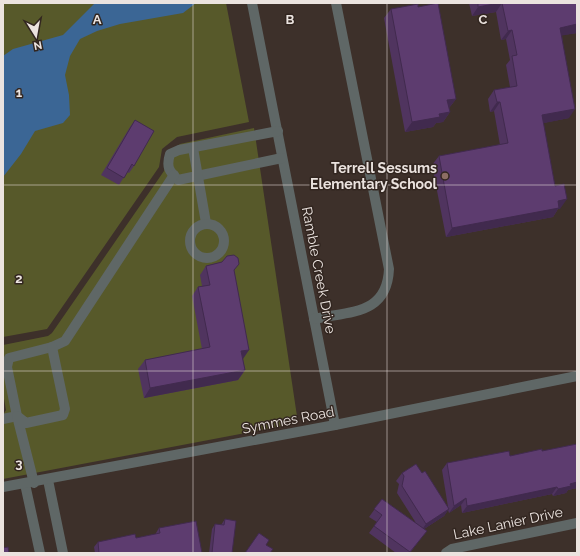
<svg xmlns="http://www.w3.org/2000/svg" width="580" height="556" font-family="Raleway,sans-serif">
<style>
.green{fill:#57592a}
.water{fill:#3b6695}
.lines{fill:none;stroke-linecap:round;stroke-linejoin:round}
.minor{stroke:#5f6766;stroke-width:10}
.wall{fill:#50345f}
.shaded-wall{fill:#412a4e}
.building{fill:#5d3c6f;stroke:#412a4e}
.grid{fill:none;stroke:#ebe3df;stroke-width:1;stroke-opacity:0.55}
.education-dot{fill:#8d6e63;stroke:#322620;stroke-width:1.5}
.labels{text-anchor:middle;dominant-baseline:central;stroke-width:3;stroke-linejoin:round;paint-order:stroke}
.poi-label{font-size:14px;font-weight:bold;fill:#ebe3df;stroke:#322620;text-anchor:end}
.street-label{font-size:14px;fill:#ebe3df;stroke:#322620}
.grid-label{font-size:13px;text-anchor:middle;font-weight:bold;fill:#ebe3df;stroke:#322620;stroke-width:3;stroke-linejoin:round;paint-order:stroke}
</style>
<rect width="100%" height="100%" fill="#3d302a"/>
<g class="green">
<polygon points="3,3 226,3 249,122 177,137 162,149 159,167 47,329 3,337"/>
<polygon points="254,128 298,423 3,479 3,415 6,410 3,393 3,345 48,336 52,333 164,171 168,154 180,144"/>
</g>
<polygon class="water" points="95,3 196,3 183,13 120,24 97,31 80,39 70,56 65,75 69,95 70,115 63,123 35,131 21,154 3,177 3,56 13,49 63,35"/>
<g class="lines">
<g class="minor">
<polyline points="252,3 335,425"/>
<path d="M278,131L179,150L170,154C166,167 169,171 178,180L282,158"/>
<polyline points="193,148 206,223"/>
<circle cx="207" cy="241" r="17"/>
<path d="M314,319C350,311 387,315 389,269L336,3"/>
<polyline points="3,419 17,416 7,367 9,358 52,347 65,341 174,175"/>
<polyline points="48,480 63,553"/>
<polyline points="34,483 17,416 26,423 63,415 65,409 52,347"/>
<polyline points="25,484 40,553"/>
<polyline points="3,487 335,425 577,376"/>
<polyline points="446,553 452,549 577,523"/>
</g>
</g>
<g class="wall">
<polygon points="469,3 577,3 577,33 562,35 569,118 543,123 555,186 560,209 558,209 553,217 446,237 432,165 439,156 500,145 494,111 490,112 488,99 494,90 510,87 506,65 510,60 506,39 501,40 496,12 472,16"/>
<polygon points="418,7 456,99 449,108 450,112 443,122 436,123 433,127 405,132 384,18 391,9"/>
<polygon points="135,120 134,166 129,173 127,172 119,185 101,175 130,127"/>
<polygon points="222,262 234,270 243,359 245,370 238,380 144,398 138,369 145,360 202,349 192,296 198,287 202,286 200,275 206,266"/>
<polygon points="577,444 577,488 568,490 566,493 553,496 552,494 462,513 461,505 449,513 448,510 444,516 424,529 421,538 410,553 396,553 369,533 377,522 369,517 382,499 416,523 397,493 399,484 396,481 402,473 422,473 448,507 442,470 447,463 510,456 542,451"/>
<polygon points="225,519 232,553 209,553 212,529 215,524 221,525"/>
<polygon points="159,528 202,553 95,553 94,547 98,542 136,538 156,534 156,533"/>
</g>
<g class="shaded-wall">
<polygon points="499,3 502,3 496,12 472,16 478,7"/>
<polygon points="577,24 577,33 554,37 560,28"/>
<polygon points="512,30 506,39 501,40 508,31"/>
<polygon points="456,99 449,108 447,100"/>
<polygon points="497,102 500,102 494,111 490,112"/>
<polygon points="575,109 569,118 535,125 542,115"/>
<polygon points="450,112 443,122 436,123 433,127 405,132 412,122 439,114"/>
<polygon points="567,199 560,209 558,209 553,217 446,237 452,228"/>
<polygon points="249,350 243,359 241,351"/>
<polygon points="245,370 238,380 144,398 150,388"/>
<polygon points="577,482 577,488 568,490 566,493 553,496 558,489 570,484"/>
<polygon points="557,487 552,494 462,513 467,506"/>
<polygon points="466,498 461,505 449,513 454,506"/>
<polygon points="449,509 444,516 421,531 426,524"/>
</g>
<g class="building">
<polygon points="438,3 456,99 447,100 450,112 439,114 440,117 412,122 391,9 418,4 418,7"/>
<polygon points="478,3 499,3 478,7"/>
<polygon points="502,3 577,3 577,24 560,28 575,109 542,115 555,186 564,184 567,199 558,201 559,208 452,228 439,156 508,143 500,102 497,102 494,90 517,86 512,56 517,55 512,30 508,31"/>
<polygon points="135,120 154,131 134,166 132,164 124,178 107,168"/>
<polygon points="234,255 238,258 239,264 234,270 249,350 241,351 245,370 150,388 145,360 210,347 198,287 210,285 206,266 222,262 227,256"/>
<polygon points="577,444 577,482 570,484 571,486 558,489 557,487 467,506 466,498 454,506 447,463 509,451 510,456 542,449 542,451"/>
<polygon points="416,464 422,473 425,471 449,509 426,524 402,486 404,476 402,473"/>
<polygon points="382,499 427,531 410,552 374,526 382,515 374,509"/>
<polygon points="225,519 236,521 232,553 212,553 215,524 224,525"/>
<polygon points="196,521 202,553 99,553 98,542 135,534 136,538 160,533 159,528"/>
<polygon points="259,533 269,540 266,545 273,549 270,553 245,553"/>
<polygon points="8,547 9,553 3,553 3,548"/>
</g>
<path class="grid" d="M193,3V553M387,3V553M3,185H577M3,371H577"/>
<circle class="education-dot" cx="445" cy="176" r="4"/>
<g class="labels">
<g class="poi-label">
<text x="437" y="168">Terrell Sessums<tspan x="437" dy="16">Elementary School</tspan></text>
</g>
<g class="street-label">
<text transform="translate(319 270) rotate(79)">Ramble Creek Drive</text>
<text transform="translate(288 420) rotate(-11)">Symmes Road</text>
<text transform="translate(508 523) rotate(-12)">Lake Lanier Drive</text>
</g>
</g>
<g class="grid-label">
<text x="97" y="24">A</text>
<text x="290" y="24">B</text>
<text x="483" y="24">C</text>
<text x="19" y="97">1</text>
<text x="19" y="283">2</text>
<text x="19" y="468">3</text>
</g>
<rect width="580" height="556" fill="none" stroke="#ebe3df" stroke-width="8"/>
<g transform="translate(36 36) rotate(169)" stroke="#322620" stroke-width="3" paint-order="stroke">
<path d="M0-3L7 15L0 10L-7 15Z" fill="#ebe3df"/>
<text y="-6" font-size="11" font-weight="bold" text-anchor="middle" fill="#ebe3df">N</text>
</g>
</svg>
